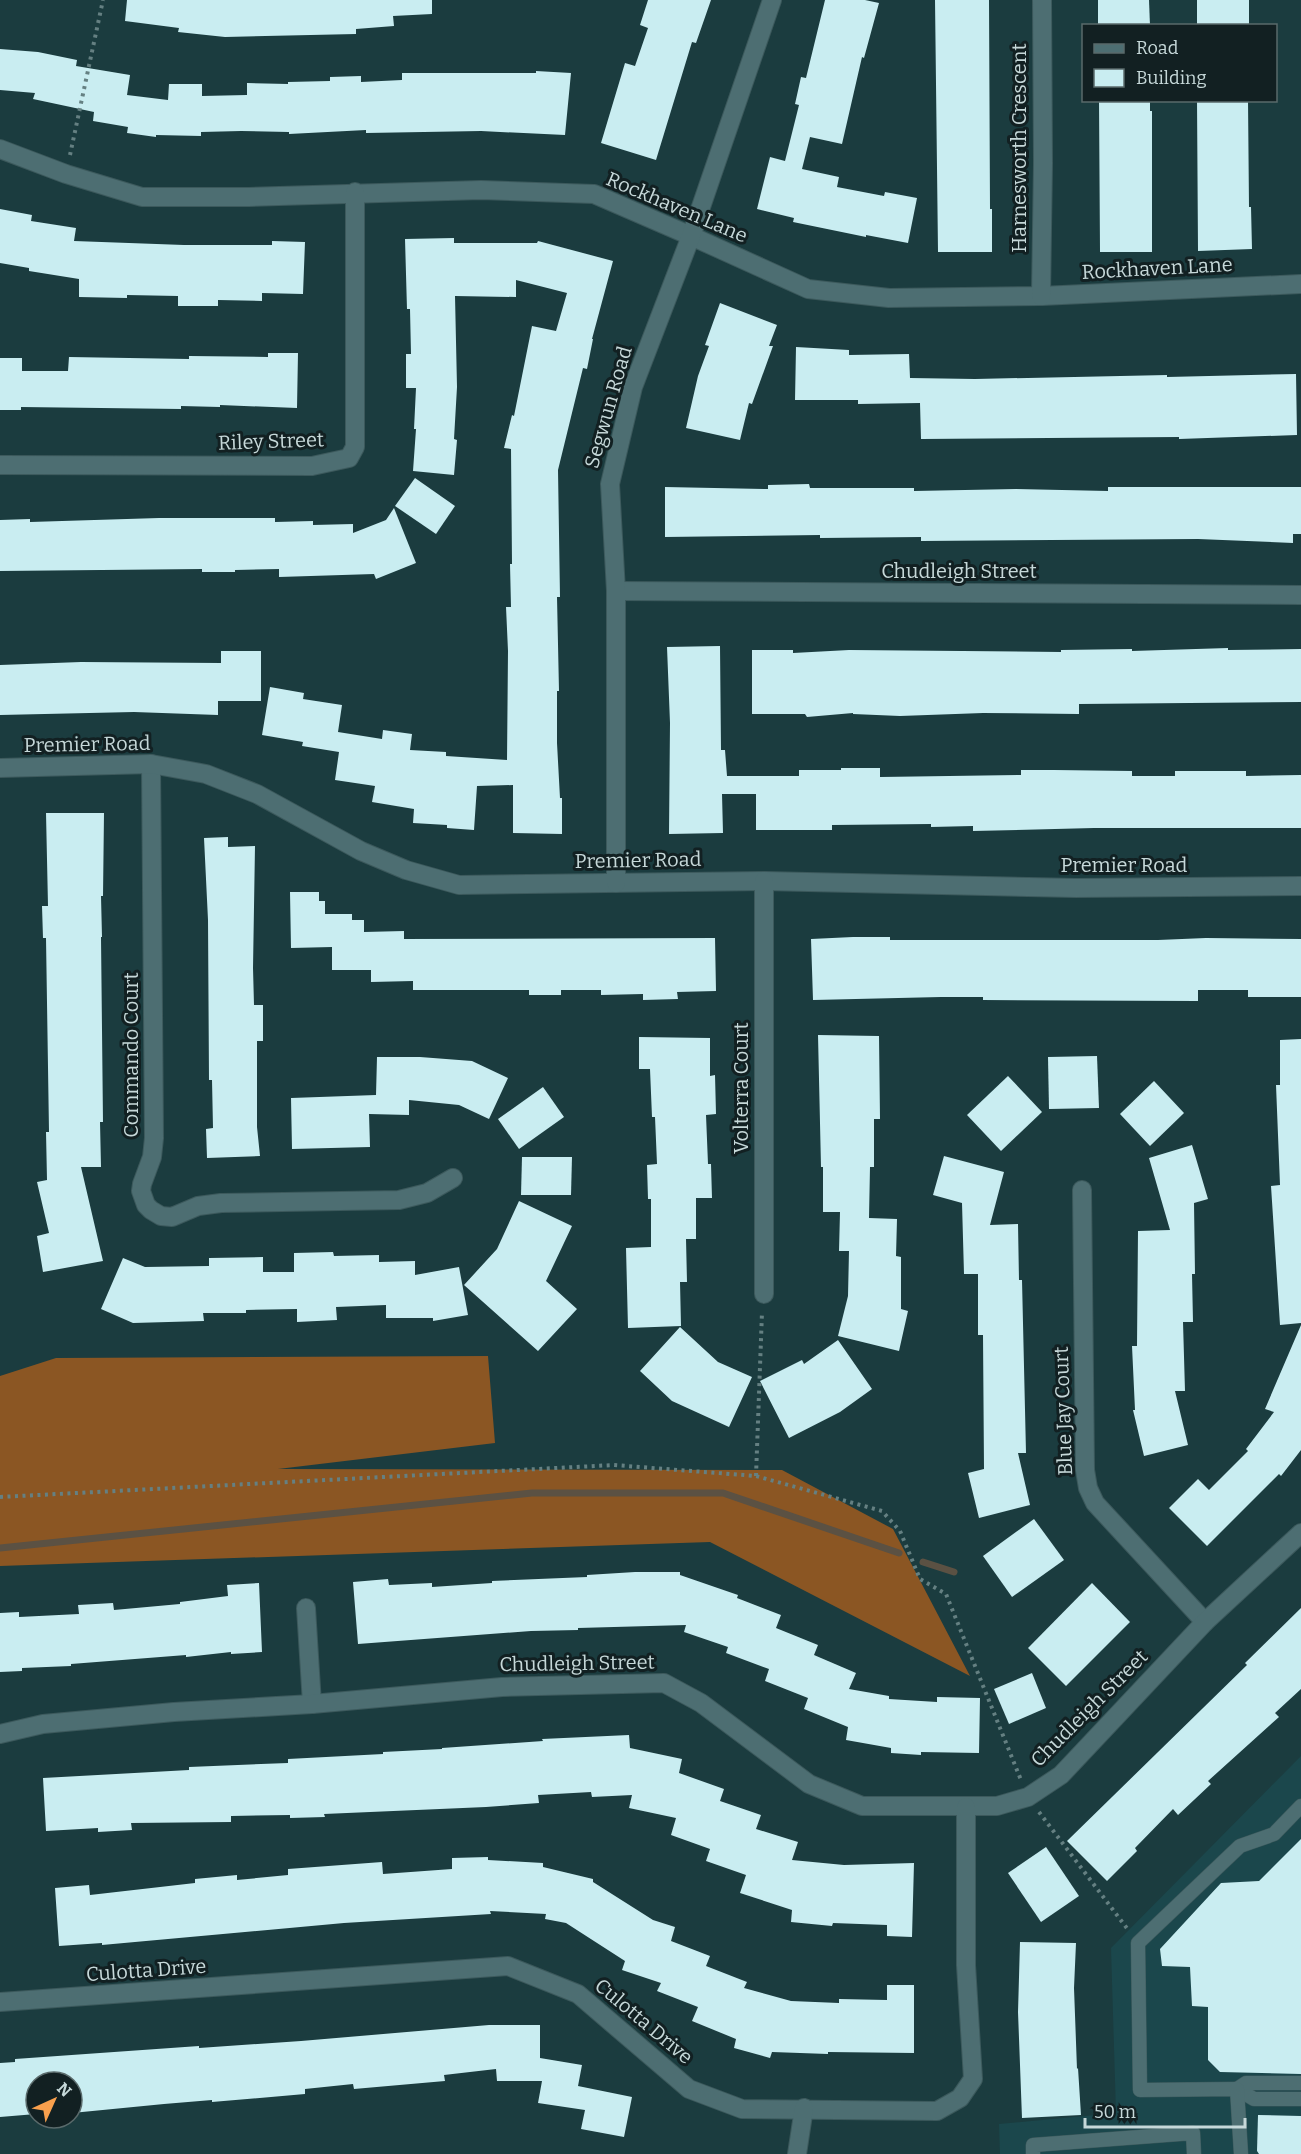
<svg xmlns="http://www.w3.org/2000/svg" width="1301" height="2154" font-family="Bitter,serif">
<style>
.built{fill:#1b474c}
.forest{fill:#8b5623}
.lines{fill:none;stroke-linecap:round;stroke-linejoin:round}
.stream{stroke:#5b5143;stroke-width:7}
.building{fill:#c9edf1}
.lane-casing{stroke:#3c595c;stroke-width:15}
.street-casing{stroke:#3c595c;stroke-width:20}
.path{stroke:#658082;stroke-width:4;stroke-dasharray:3 4.5;stroke-linecap:butt}
.lane{stroke:#4d6e72;stroke-width:14}
.street{stroke:#4d6e72;stroke-width:18}
.labels{text-anchor:middle;dominant-baseline:central;stroke-width:6;stroke-linejoin:round;paint-order:stroke}
.street-label{font-size:20px;fill:#c6d8d9;stroke:#122022}
</style>
<rect width="100%" height="100%" fill="#1b3c3f"/>
<polygon class="built" points="1301,1756 1301,2154 1000,2154 999,2124 1116,2113 1111,1948"/>
<polygon class="forest" points="488,1356 495,1443 278,1469 782,1470 893,1529 970,1676 710,1542 0,1566 0,1376 56,1358"/>
<g class="lines">
<g class="stream">
<polyline points="0,1548 532,1493 723,1493 899,1553"/>
<polyline points="923,1562 954,1572"/>
</g>
</g>
<g class="building">
<polygon points="127,0 432,0 432,14 393,16 394,26 356,29 356,34 225,37 178,32 179,28 125,21"/>
<polygon points="648,0 711,0 696,43 692,42 656,160 601,143 625,63 635,66 648,28 640,25"/>
<polygon points="825,0 865,0 879,3 864,58 862,57 842,144 810,137 802,169 839,177 837,187 884,196 885,192 917,198 908,243 866,235 866,237 793,222 794,218 757,209 770,157 785,161 799,105 795,104 801,77 806,78"/>
<polygon points="935,0 989,0 990,209 992,209 992,252 938,252"/>
<polygon points="1098,0 1149,0 1150,26 1098,26"/>
<rect x="1197" y="0" width="52" height="26"/>
<polygon points="0,49 38,52 77,60 76,66 130,75 127,95 168,100 169,84 202,84 202,96 247,95 247,83 288,84 288,82 330,81 330,77 361,76 361,82 402,80 402,73 536,73 536,71 571,73 565,135 481,131 366,133 366,130 289,134 289,132 241,131 201,132 201,136 156,135 156,137 127,133 128,127 93,121 94,112 33,99 35,93 0,90"/>
<polygon points="1099,100 1150,100 1150,111 1152,111 1152,252 1100,252"/>
<polygon points="1197,100 1248,100 1249,207 1251,207 1252,249 1198,251"/>
<polygon points="0,209 32,215 31,221 76,228 74,241 184,245 272,245 272,241 305,242 303,294 262,293 262,301 218,300 218,306 178,306 178,296 127,295 127,298 79,297 79,279 29,271 29,268 0,263"/>
<polygon points="454,238 454,243 537,243 538,241 613,261 592,339 593,339 587,369 583,368 558,470 560,597 557,597 559,691 557,691 557,743 560,798 562,798 562,834 513,833 513,785 477,786 474,830 447,828 447,825 413,823 414,809 372,802 375,786 335,780 339,752 302,746 303,742 262,735 270,687 304,693 303,699 342,705 338,732 382,739 383,730 412,734 410,750 446,752 446,756 507,760 508,651 506,607 511,607 510,564 512,564 511,449 504,448 512,415 514,416 532,326 556,331 567,293 516,280 516,297 455,296 457,387 454,439 457,440 454,475 413,471 416,429 414,429 416,388 406,388 406,354 411,354 410,309 407,309 405,239"/>
<polygon points="720,303 777,325 769,346 773,346 752,404 749,403 740,440 686,428 698,376 709,346 705,345"/>
<polygon points="796,347 849,350 849,355 909,354 910,378 975,379 1167,375 1167,377 1296,374 1297,435 1179,439 1179,437 921,439 920,403 858,404 858,400 795,400"/>
<polygon points="268,353 298,353 297,408 220,405 220,407 181,406 181,409 21,407 21,410 0,410 0,358 22,358 22,371 68,371 69,357 189,359 189,356 268,357"/>
<polygon points="415,478 455,506 436,534 395,506"/>
<polygon points="809,484 810,488 914,488 914,491 1016,489 1108,491 1108,487 1301,487 1301,534 1293,534 1293,543 1198,539 921,541 921,537 820,538 820,535 665,537 665,487 768,489 768,485"/>
<polygon points="394,508 416,563 376,579 374,574 279,577 279,569 235,570 235,572 202,572 202,569 0,571 0,520 30,519 30,522 159,518 275,518 275,522 313,521 313,525 353,524 353,533 386,520"/>
<polygon points="720,646 721,750 725,750 727,776 799,776 799,770 841,770 841,768 880,768 880,777 1021,775 1021,770 1054,770 1132,771 1132,776 1175,776 1175,771 1246,771 1246,776 1301,775 1301,828 1094,828 973,831 973,826 931,827 931,824 832,825 832,830 756,830 756,794 722,794 723,833 669,834 670,723 667,647"/>
<polygon points="1228,648 1228,650 1301,649 1301,702 1079,704 1079,714 983,713 900,716 853,714 853,713 807,717 805,714 752,714 752,650 793,650 793,653 849,650 1061,652 1061,650 1132,649 1132,651"/>
<polygon points="221,651 261,651 261,701 218,701 218,715 134,712 0,715 0,665 81,662 221,663"/>
<polygon points="46,813 104,813 103,896 101,896 102,937 101,937 103,1122 100,1122 101,1167 81,1167 103,1261 43,1272 37,1236 49,1233 37,1182 47,1180 46,1132 49,1132 46,938 43,938 42,906 48,906"/>
<polygon points="228,837 228,847 255,846 253,968 254,1005 263,1005 263,1041 257,1041 257,1127 260,1156 207,1158 206,1129 213,1128 212,1080 209,1080 208,920 204,838"/>
<polygon points="290,892 319,892 319,901 325,901 325,914 352,914 352,920 364,920 364,932 404,931 404,939 715,938 716,991 677,992 678,999 643,1000 643,994 601,995 601,990 561,990 561,995 529,995 529,990 413,990 413,981 371,982 371,970 332,970 332,947 291,948"/>
<polygon points="853,937 890,937 890,940 1158,940 1206,938 1301,939 1301,997 1248,997 1248,990 1198,990 1198,1001 983,1000 983,997 941,997 813,1000 811,939"/>
<polygon points="818,1035 879,1036 880,1119 874,1119 874,1167 870,1167 869,1218 897,1219 896,1256 901,1257 901,1309 908,1311 899,1351 838,1336 848,1296 849,1251 839,1251 840,1212 823,1212 823,1167 821,1167"/>
<polygon points="639,1037 710,1038 710,1076 715,1075 716,1114 706,1115 708,1164 711,1164 712,1198 696,1198 696,1239 686,1239 687,1282 680,1282 681,1326 628,1328 626,1248 651,1247 651,1199 648,1199 647,1165 657,1164 655,1117 652,1117 650,1069 639,1069"/>
<polygon points="1301,1039 1301,1323 1280,1325 1271,1186 1280,1185 1276,1085 1280,1085 1280,1040"/>
<polygon points="1097,1056 1099,1108 1049,1109 1048,1057"/>
<polygon points="377,1057 420,1057 472,1061 508,1078 489,1119 459,1105 409,1100 409,1115 369,1114 370,1147 292,1149 291,1098 376,1095"/>
<polygon points="1008,1076 1042,1112 1001,1151 967,1115"/>
<polygon points="1154,1081 1184,1113 1150,1146 1120,1114"/>
<polygon points="543,1087 564,1117 519,1149 498,1119"/>
<polygon points="1192,1145 1208,1199 1194,1203 1195,1274 1192,1274 1193,1322 1183,1322 1185,1391 1175,1391 1188,1445 1144,1456 1133,1410 1135,1410 1132,1346 1137,1346 1138,1231 1170,1230 1149,1158"/>
<polygon points="944,1156 1004,1172 990,1225 1018,1224 1019,1280 1022,1280 1026,1453 1018,1453 1030,1505 979,1518 968,1473 984,1469 983,1335 978,1335 978,1274 964,1274 962,1203 933,1195"/>
<polygon points="522,1157 572,1157 571,1195 521,1195"/>
<polygon points="519,1201 572,1226 546,1281 577,1309 538,1351 464,1285 497,1249"/>
<polygon points="333,1252 334,1256 379,1255 379,1262 415,1261 415,1275 459,1267 468,1315 433,1321 433,1318 386,1318 386,1305 336,1307 337,1320 297,1322 297,1309 246,1310 246,1313 203,1313 204,1321 133,1323 101,1309 123,1258 145,1267 209,1266 209,1258 263,1257 263,1272 294,1272 294,1253"/>
<polygon points="1301,1325 1301,1450 1281,1476 1279,1474 1207,1546 1169,1508 1198,1479 1209,1490 1248,1451 1246,1449 1274,1412 1265,1409"/>
<polygon points="680,1327 718,1362 752,1377 729,1427 672,1401 640,1371"/>
<polygon points="838,1340 872,1389 840,1412 789,1438 760,1381 802,1360 804,1364"/>
<polygon points="1034,1519 1064,1560 1012,1597 983,1556"/>
<polygon points="635,1572 680,1572 680,1575 738,1595 737,1598 781,1615 776,1628 818,1645 814,1655 856,1673 849,1689 889,1696 889,1699 937,1702 937,1697 980,1698 979,1753 921,1752 921,1755 891,1753 891,1748 846,1740 848,1727 804,1709 808,1698 765,1681 769,1669 726,1653 728,1647 684,1632 686,1625 578,1628 578,1630 531,1631 358,1644 353,1582 388,1579 389,1585 432,1583 432,1587 492,1583 492,1581 587,1577 587,1575"/>
<polygon points="259,1583 262,1652 231,1654 231,1652 186,1657 186,1655 71,1664 71,1666 22,1668 22,1671 0,1672 0,1613 19,1612 19,1617 79,1614 78,1605 113,1603 114,1610 180,1604 180,1602 228,1596 227,1585"/>
<polygon points="1092,1583 1130,1622 1066,1686 1028,1648"/>
<polygon points="1301,1608 1301,1689 1275,1713 1279,1717 1208,1781 1211,1784 1178,1815 1173,1809 1135,1848 1137,1851 1107,1881 1067,1841 1247,1665 1245,1663"/>
<polygon points="1032,1673 1046,1708 1009,1724 994,1689"/>
<polygon points="629,1735 630,1748 682,1759 679,1773 724,1789 720,1801 761,1815 756,1829 798,1842 792,1860 844,1865 914,1863 912,1937 887,1936 887,1925 833,1923 832,1926 791,1922 792,1910 740,1893 746,1875 706,1861 710,1849 671,1835 676,1818 629,1808 632,1795 592,1797 591,1792 538,1795 539,1803 486,1807 324,1814 325,1817 290,1818 290,1815 231,1816 231,1822 131,1823 132,1830 98,1832 98,1828 46,1831 43,1778 189,1770 189,1767 288,1763 288,1759 383,1754 383,1752 442,1749 442,1748 543,1741 542,1739"/>
<polygon points="1301,1839 1301,2074 1220,2072 1208,2060 1208,2007 1192,2006 1190,1967 1162,1966 1160,1949 1221,1883 1259,1881"/>
<polygon points="1046,1847 1079,1896 1041,1922 1008,1873"/>
<polygon points="488,1857 488,1860 543,1863 543,1867 593,1879 593,1882 653,1920 675,1927 671,1941 710,1956 706,1966 747,1982 744,1988 791,2001 839,2003 839,1999 887,2000 887,1985 914,1985 914,2053 828,2052 828,2054 772,2052 770,2058 734,2048 736,2039 692,2021 698,2007 657,1991 661,1983 622,1970 625,1961 566,1923 545,1919 546,1914 490,1911 491,1914 344,1923 102,1945 102,1943 59,1946 55,1888 89,1885 90,1895 195,1883 195,1879 237,1875 237,1880 288,1875 288,1869 382,1862 383,1874 452,1869 452,1858"/>
<polygon points="1020,1942 1076,1943 1074,1988 1077,2069 1078,2068 1081,2115 1022,2118 1018,2012"/>
<polygon points="489,2025 540,2025 540,2058 582,2065 578,2086 632,2097 624,2137 581,2129 585,2110 538,2103 542,2081 497,2081 496,2069 444,2075 445,2081 354,2089 353,2084 305,2089 305,2094 212,2102 212,2100 164,2104 72,2113 72,2082 36,2082 36,2114 0,2117 0,2063 15,2062 15,2059 199,2046 199,2048 301,2041"/>
<polygon points="1258,2115 1301,2116 1301,2154 1259,2154 1257,2151"/>
</g>
<g class="lines">
<defs>
<g id="lane">
<polyline points="1301,2083 1246,2083 1237,2089 1254,2099 1301,2099"/>
<polyline points="1033,2154 1033,2145 1193,2133 1194,2154"/>
<polyline points="1241,2154 1237,2089 1140,2090 1138,1943 1240,1846 1274,1834 1301,1806"/>
</g>
<g id="street">
<polyline points="0,149 66,174 142,197 249,197 481,190 594,194 691,236 808,289 889,298 1041,296 1301,284"/>
<polyline points="1041,296 1043,163 1042,0"/>
<polyline points="0,465 312,466 349,458 355,447 355,192"/>
<polyline points="616,591 1301,595"/>
<polyline points="151,764 154,1138 152,1157 142,1184 141,1191 146,1205 151,1210 161,1216 172,1217 198,1206 221,1203 399,1200 427,1193 453,1178"/>
<polyline points="0,768 151,764 206,774 257,794 361,851 406,870 459,885 764,881 1076,888 1301,886"/>
<polyline points="764,881 764,1294"/>
<polyline points="616,883 616,591 610,484 633,387 691,236 772,0"/>
<polyline points="1082,1190 1085,1470 1088,1488 1095,1503 1205,1622"/>
<polyline points="306,1608 312,1704"/>
<polyline points="0,1734 43,1724 174,1712 312,1704 502,1687 664,1683 701,1703 809,1784 862,1806 997,1806 1028,1797 1061,1775 1205,1622 1301,1533"/>
<polyline points="0,2002 508,1966 578,1994 689,2089 742,2109 937,2111 960,2098 973,2079 966,1965 966,1807"/>
<polyline points="797,2154 804,2108"/>
</g>
</defs>
<use href="#lane" class="lane-casing"/>
<use href="#street" class="street-casing"/>
<g class="path">
<polyline points="70,155 103,0"/>
<polyline points="756,1476 762,1312"/>
<polyline points="0,1497 614,1465 756,1476 882,1511 900,1531 920,1579 946,1594 1021,1780"/>
<polyline points="1039,1812 1129,1931"/>
</g>
<use href="#lane" class="lane"/>
<use href="#street" class="street"/>
</g>
<g class="labels">
<g class="street-label">
<text transform="translate(1019 148) rotate(-90)">Harnesworth Crescent</text>
<text transform="translate(677 207) rotate(23)">Rockhaven Lane</text>
<text transform="translate(1157 268) rotate(-3)">Rockhaven Lane</text>
<text transform="translate(608 407) rotate(-74)">Segwun Road</text>
<text transform="translate(271 441) rotate(-2)">Riley Street</text>
<text x="959" y="571">Chudleigh Street</text>
<text transform="translate(87 744) rotate(-1)">Premier Road</text>
<text transform="translate(638 860) rotate(-1)">Premier Road</text>
<text x="1124" y="865">Premier Road</text>
<text transform="translate(131 1055) rotate(-90)">Commando Court</text>
<text transform="translate(741 1088) rotate(-90)">Volterra Court</text>
<text transform="translate(1063 1411) rotate(-92)">Blue Jay Court</text>
<text transform="translate(577 1663) rotate(-1)">Chudleigh Street</text>
<text transform="translate(1089 1708) rotate(-45)">Chudleigh Street</text>
<text transform="translate(146 1970) rotate(-4)">Culotta Drive</text>
<text transform="translate(644 2021) rotate(40)">Culotta Drive</text>
</g>
</g>
<rect x="1082" y="24" width="195" height="78" fill="#122022" stroke="#5a6a6b" stroke-width="1.5"/>
<rect x="1094" y="44" width="30" height="9" fill="#4d6e72" stroke="#5a6a6b" stroke-width="1.5"/>
<text x="1136" y="54" font-size="18" fill="#c6d8d9">Road</text>
<rect x="1094" y="69" width="30" height="18" fill="#c9edf1" stroke="#5a6a6b" stroke-width="1.5"/>
<text x="1136" y="84" font-size="18" fill="#c6d8d9">Building</text>
<g transform="translate(54 2100) rotate(45)"><circle r="28" fill="#122022" stroke="#5a6a6b" stroke-width="1.5"/>
<path d="M0-4.5L10 22L0 15L-10 22Z" fill="#f9a04d"/>
<text y="-9" font-size="16" font-weight="bold" text-anchor="middle" fill="#c6d8d9">N</text>
</g>
<path d="M1085 2118v9h160v-9" fill="none" stroke="#c6d8d9" stroke-width="3"/>
<text x="1094" y="2118" font-size="18" fill="#c6d8d9" stroke="#122022" stroke-width="4.5" paint-order="stroke">50 m</text>
</svg>
